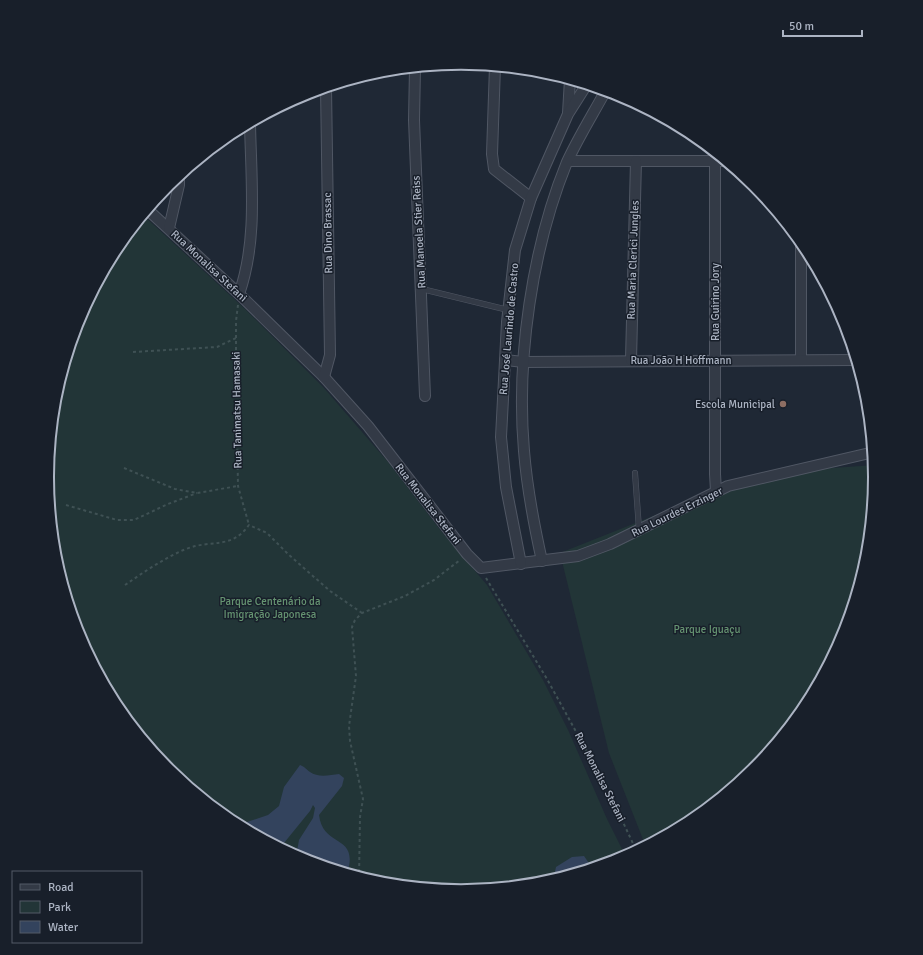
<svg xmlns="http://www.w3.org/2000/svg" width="923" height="955" font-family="Signika,sans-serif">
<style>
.green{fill:#223537}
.water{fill:#33435d}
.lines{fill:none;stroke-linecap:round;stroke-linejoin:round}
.lane-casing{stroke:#505764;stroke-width:6}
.street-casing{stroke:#505764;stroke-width:12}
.path{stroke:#3f5154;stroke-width:2;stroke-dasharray:3 3;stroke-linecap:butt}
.lane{stroke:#333a46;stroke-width:5}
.street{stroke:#333a46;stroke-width:10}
.education-dot{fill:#8d6e63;stroke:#181f2a;stroke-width:1.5}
.labels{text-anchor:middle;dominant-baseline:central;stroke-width:3;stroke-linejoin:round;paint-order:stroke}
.street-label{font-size:11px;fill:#acb4c3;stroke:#181f2a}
.poi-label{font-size:11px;fill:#acb4c3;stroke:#181f2a;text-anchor:end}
.park-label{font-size:11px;fill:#659371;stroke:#181f2a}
.rim{fill:none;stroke:#acb4c3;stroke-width:2}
</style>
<rect width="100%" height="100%" fill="#1f2835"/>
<g class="green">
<polygon points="143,215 245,309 324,388 388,462 441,531 487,585 543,680 569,732 607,819 626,857 542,884 461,892 380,884 303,860 231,822 168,770 117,708 78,636 55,558 47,477 55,396 79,319 117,247"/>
<polygon points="875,465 876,478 868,559 844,636 806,708 754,771 692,822 646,847 609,753 560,553 711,493 804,470"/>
</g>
<g class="water">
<path d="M300,765C305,767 306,769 310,772C318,778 330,775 339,774L344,778L342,786L319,815C323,849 360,833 347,874L296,857L299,840L313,818L315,808L313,805L310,811L284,843L281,849L232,822L240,819L247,822L268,815L279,806L284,787Z"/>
<polygon points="584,856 593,869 553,881 556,867 572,857"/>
</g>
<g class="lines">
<defs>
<g id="lane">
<polyline points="422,289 508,310"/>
<polyline points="635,473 639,529"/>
</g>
<g id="street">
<polyline points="495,66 492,154 494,169 531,198"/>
<polyline points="415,68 414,120 425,396"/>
<polyline points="568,113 570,79"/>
<polyline points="568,161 726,161"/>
<polyline points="715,161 715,474 716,491"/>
<polyline points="148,210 239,294 324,377 368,426 467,554 481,568 578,556 610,544 728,486 874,452"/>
<polyline points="169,228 179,185 179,175"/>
<polyline points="801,241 801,360"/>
<path d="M239,294C258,240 251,180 250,123"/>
<polyline points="505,360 523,362 857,360"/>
<polyline points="631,360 636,161"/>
<polyline points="324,377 330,355 326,87"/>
<path d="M542,561C534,525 527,488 524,451C516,359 532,248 567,162C578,138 593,114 606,90"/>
<polyline points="521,564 506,487 501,437 507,322 515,250 531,198 568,114 587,84"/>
</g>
</defs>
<use href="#lane" class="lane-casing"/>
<use href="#street" class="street-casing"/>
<g class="path">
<polyline points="238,305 236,321 236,368 238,486 249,525"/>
<polyline points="133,352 217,347 236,338"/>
<polyline points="124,468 175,489 197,493 238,486"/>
<polyline points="66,505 117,520 134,520 168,504 197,493"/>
<polyline points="486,578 547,679 606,786 637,852"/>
<path d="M125,585C144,572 164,558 186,549C211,539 231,550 249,525L267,533L289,555L330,591L362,613"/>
<polyline points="359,878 360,817 363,799 350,741 349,726 356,676 352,627 355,620 362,613 405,596 434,580 460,560"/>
</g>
<use href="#lane" class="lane"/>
<use href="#street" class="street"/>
</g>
<circle class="education-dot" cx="783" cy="404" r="4"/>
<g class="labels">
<g class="street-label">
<text transform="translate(419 232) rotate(-93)">Rua Manoela Stier Reiss</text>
<text transform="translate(328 233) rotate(-91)">Rua Dino Brassac</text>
<text transform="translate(633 260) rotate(-88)">Rua Maria Clerici Jungles</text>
<text transform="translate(209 266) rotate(43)">Rua Monalisa Stefani</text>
<text transform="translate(715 302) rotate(-90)">Rua Guirino Jory</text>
<text transform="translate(509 329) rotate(-85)">Rua José Laurindo de Castro</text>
<text x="681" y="360">Rua João H Hoffmann</text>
<text transform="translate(237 410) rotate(-91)">Rua Tanimatsu Hamasaki</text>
<text transform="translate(428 504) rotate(52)">Rua Monalisa Stefani</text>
<text transform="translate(677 512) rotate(-26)">Rua Lourdes Erzinger</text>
<text transform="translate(600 777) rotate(63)">Rua Monalisa Stefani</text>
</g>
<g class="poi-label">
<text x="775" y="404">Escola Municipal</text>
</g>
<g class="park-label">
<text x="270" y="601">Parque Centenário da<tspan x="270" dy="13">Imigração Japonesa</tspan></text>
<text x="707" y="629">Parque Iguaçu</text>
</g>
</g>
<path d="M0 0H923V955H0ZM54 477a407 407 0 1 1 814 0a407 407 0 1 1-814 0Z" fill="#181f2a" fill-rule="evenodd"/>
<path class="rim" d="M54 477a407 407 0 1 1 814 0a407 407 0 1 1-814 0Z"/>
<rect x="12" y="871" width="130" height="72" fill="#181f2a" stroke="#535b67"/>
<rect x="20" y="884" width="20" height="6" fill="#333a46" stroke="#535b67"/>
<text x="48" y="891" font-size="12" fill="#acb4c3">Road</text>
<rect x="20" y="901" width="20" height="12" fill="#223537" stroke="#535b67"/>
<text x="48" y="911" font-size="12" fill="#acb4c3">Park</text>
<rect x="20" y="921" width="20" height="12" fill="#33435d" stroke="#535b67"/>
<text x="48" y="931" font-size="12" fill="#acb4c3">Water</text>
<path d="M783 30v6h79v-6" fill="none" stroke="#acb4c3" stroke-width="2"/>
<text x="789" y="30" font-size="12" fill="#acb4c3" stroke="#181f2a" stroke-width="3" paint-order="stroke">50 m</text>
</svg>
